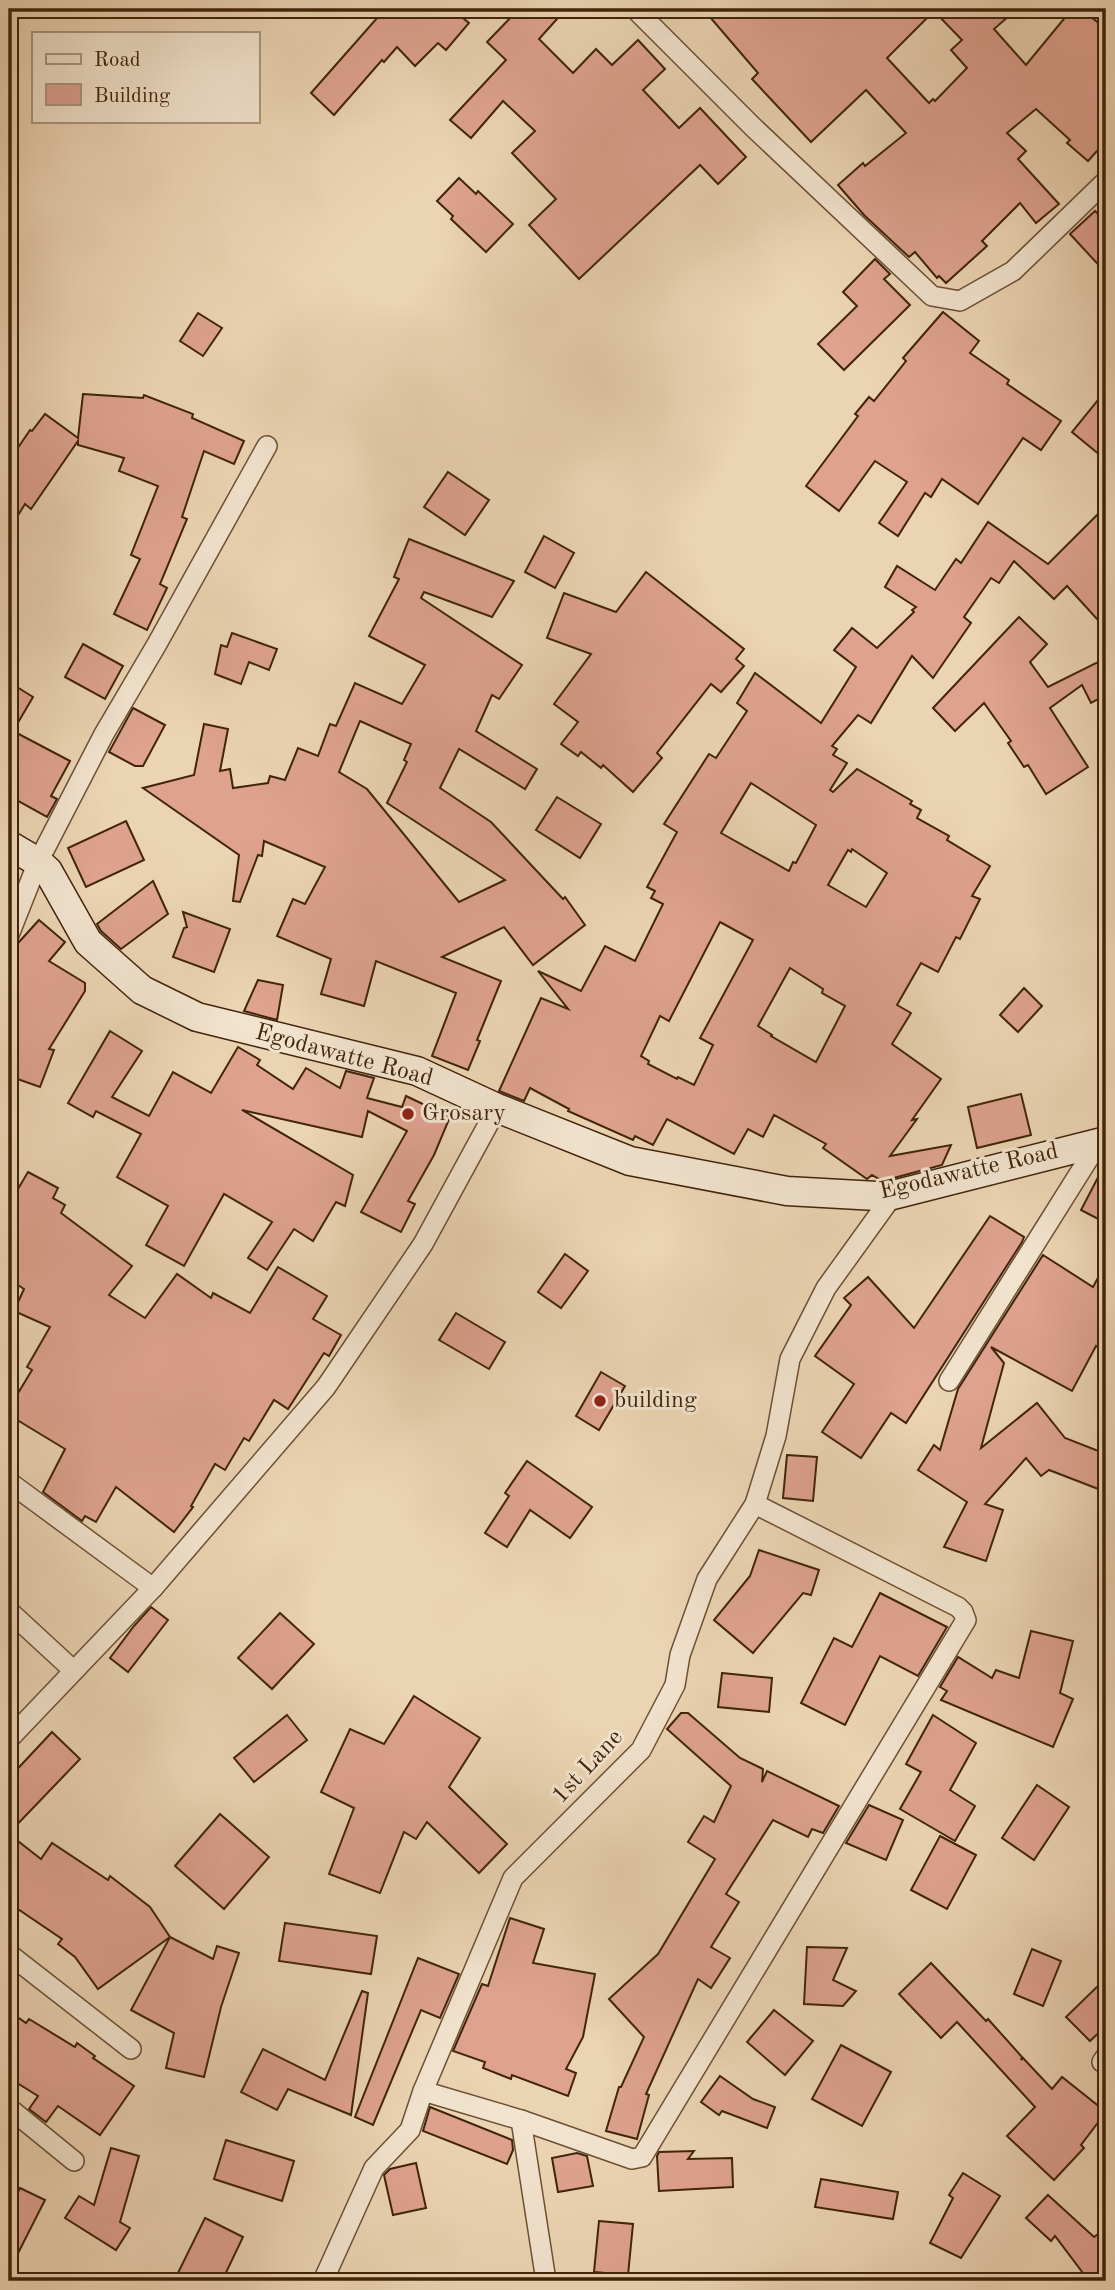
<svg xmlns="http://www.w3.org/2000/svg" width="1115" height="2290" font-family="'Old Standard TT',serif">
<style>
.building{fill:#dea28f;stroke:#41240a;stroke-width:2;fill-rule:evenodd}
.lines{fill:none;stroke-linecap:round;stroke-linejoin:round}
.street-casing{stroke:#6c5034;stroke-width:22}
.secondary-casing{stroke:#41240a;stroke-width:31}
.street{stroke:#f2e3ce;stroke-width:19}
.secondary{stroke:#f2e3ce;stroke-width:28}
.poi-dot{fill:#8f2418;stroke:#f2e3ce;stroke-width:2.5}
.labels{text-anchor:middle;dominant-baseline:central;stroke-width:6;stroke-linejoin:round;paint-order:stroke}
.street-label{font-size:24px;fill:#41240a;stroke:#f2e3ce}
.poi-label{font-size:24px;fill:#41240a;stroke:#f2e3ce;text-anchor:start}
</style>
<rect width="100%" height="100%" fill="#ebd4b3"/>
<filter id="stains"><feTurbulence type="fractalNoise" baseFrequency=".00286" numOctaves="4"/><feColorMatrix values="0 0 0 0 .2 0 0 0 0 .09 0 0 0 0 .02 0 0 0 .5 -.17"/></filter>
<radialGradient id="worn" r=".72"><stop offset=".6" stop-color="#630" stop-opacity="0"/><stop offset="1" stop-color="#630" stop-opacity=".3"/></radialGradient>
<g class="building">
<polygon points="385,9 399,9 408,18 416,9 452,9 469,23 446,50 438,43 415,66 397,47 384,62 382,60 334,115 311,93"/>
<polygon points="519,9 566,9 539,39 573,73 596,49 612,65 638,40 665,69 643,90 679,128 700,108 746,157 718,184 700,165 579,279 529,225 556,199 512,153 535,131 503,101 471,138 450,120 506,60 487,42"/>
<path d="M703,9H1017L994,29L1026,65L1072,9H1081L1106,29V141L1088,161L1067,143L1070,140L1036,109L1007,133L1026,151L1018,159L1059,204L1036,223L1020,203L982,241L987,246L946,283L939,276L937,278L915,252L909,257L864,215L838,185L863,163L865,166L906,133L866,90L811,142L752,79L758,73ZM934,11L962,40L951,50L967,68L935,101L933,99L929,103L887,58Z"/>
<polygon points="459,178 476,194 478,191 513,224 486,252 451,219 453,216 437,201"/>
<polygon points="1095,211 1106,222 1106,273 1070,234"/>
<polygon points="875,259 890,274 884,279 910,305 844,370 818,344 857,306 843,292"/>
<polygon points="943,312 979,341 970,353 1009,380 1007,384 1061,421 1041,450 1023,438 978,504 942,479 931,497 925,493 898,536 879,523 907,482 875,461 839,511 806,486 858,416 855,414 869,397 874,401 906,361 903,358"/>
<polygon points="198,313 222,328 203,356 180,341"/>
<polygon points="1106,390 1106,460 1072,432"/>
<polygon points="83,394 143,398 144,395 193,414 192,418 244,441 234,464 204,451 182,517 187,519 160,584 167,588 147,630 114,614 140,559 131,555 158,486 119,471 124,458 78,445 78,441 31,509 25,504 9,530 9,461 30,430 32,431 45,414 78,438"/>
<polygon points="448,472 489,500 465,535 424,507"/>
<path d="M1106,506V629L1067,586L1054,599L1014,561L999,583L991,578L964,617L971,623L933,678L912,656L871,723L858,715L832,746L837,749L833,755L847,763L830,790L833,792L857,769L912,801L910,804L921,810L917,818L949,836L947,840L990,866L972,896L980,899L960,939L956,937L938,972L921,963L897,1005L911,1013L892,1044L941,1079L912,1120L917,1119L890,1156L951,1145L942,1165L890,1179H879L872,1175L867,1179L823,1148L826,1144L774,1115L763,1137L748,1129L734,1154L667,1119L653,1145L635,1136L633,1140L568,1111L569,1109L530,1088L524,1101L499,1091L541,998L568,1009L538,971L581,991L605,946L635,961L663,904L651,898L655,891L647,887L677,832L664,824L709,754L716,758L747,711L737,703L755,673L821,723L856,667L834,650L852,628L877,648L914,612L912,610L916,607L885,587L897,566L935,590L956,559L961,563L988,522L1048,564ZM751,783L816,825L796,863L793,862L789,871L721,833ZM852,849L887,873L866,907L828,885L848,850L851,852ZM720,922L753,940L700,1038L713,1045L694,1085L678,1077L677,1079L648,1064L649,1061L641,1056L660,1016L669,1021ZM790,968L823,989L822,993L845,1006L816,1062L771,1036L772,1035L758,1026Z"/>
<polygon points="544,536 574,553 555,588 525,572"/>
<path d="M409,539L514,581L492,617L424,592L421,598L522,665L499,699L492,695L476,731L537,769L525,789L459,749L440,788L491,822L563,899L565,897L585,925L533,965L504,927L442,957L501,981L477,1040L480,1041L468,1070L432,1056L456,993L376,961L364,1006L321,994L331,959L277,936L293,899L305,904L325,867L264,841L262,856L258,855L240,902L233,901L239,855L143,788L194,775L204,724L228,729L220,771L230,769L233,788L268,783L270,776L285,780L298,748L318,756L330,724L336,726L355,683L402,704L425,665L369,636L399,579L394,577ZM360,721L411,744L404,760L407,762L387,803L505,880L459,902L367,789L339,772Z"/>
<polygon points="646,572 744,649 736,659 744,666 721,692 711,684 657,753 662,758 633,792 603,765 601,768 581,752 578,756 561,744 578,722 554,704 591,654 547,638 564,593 616,612"/>
<polygon points="1019,617 1047,644 1030,662 1048,687 1106,658 1106,695 1091,703 1082,685 1050,708 1088,767 1046,794 1028,765 1024,767 1008,743 1011,741 984,703 955,731 933,708"/>
<polygon points="232,633 277,649 269,670 249,662 241,684 215,674 221,645 227,647"/>
<polygon points="83,644 123,666 105,699 65,677"/>
<polygon points="9,682 33,697 13,731 70,761 51,796 57,799 47,817 9,796"/>
<polygon points="133,708 165,725 143,766 135,766 109,752"/>
<polygon points="557,797 601,824 580,858 536,830"/>
<polygon points="126,821 144,860 86,887 68,848"/>
<polygon points="153,881 168,914 121,949 101,931 97,924"/>
<polygon points="183,912 230,929 214,972 173,957 184,928 187,927"/>
<polygon points="39,920 65,942 49,961 85,983 85,991 49,1049 54,1050 40,1087 9,1076 9,953"/>
<polygon points="258,980 283,985 277,1020 244,1011"/>
<polygon points="1024,988 1042,1006 1018,1032 1000,1015"/>
<polygon points="110,1031 142,1051 112,1097 149,1116 173,1072 211,1093 238,1047 260,1060 257,1065 293,1089 306,1068 340,1088 346,1071 374,1078 367,1098 402,1107 406,1096 450,1117 434,1155 408,1201 415,1204 401,1232 361,1212 407,1131 368,1111 362,1137 242,1110 353,1175 345,1206 336,1202 313,1241 294,1229 267,1270 248,1258 272,1222 224,1194 184,1266 146,1245 168,1206 117,1177 141,1134 96,1111 93,1117 68,1103"/>
<polygon points="1021,1094 1031,1135 977,1148 968,1107"/>
<polygon points="1106,1162 1106,1223 1081,1210"/>
<polygon points="28,1172 58,1188 53,1198 65,1205 61,1213 132,1266 109,1295 145,1318 177,1274 211,1298 213,1293 250,1313 278,1267 327,1296 313,1319 341,1335 329,1356 324,1353 288,1409 274,1400 249,1441 244,1438 225,1470 215,1464 191,1506 193,1507 174,1532 116,1487 96,1522 85,1516 82,1521 43,1492 65,1449 9,1415 9,1408 32,1370 27,1367 50,1327 14,1311 24,1289 9,1279 9,1184 18,1189"/>
<polygon points="990,1216 1024,1237 1022,1242 906,1423 891,1413 861,1458 822,1432 854,1384 815,1356 851,1305 844,1298 868,1277 914,1328"/>
<polygon points="565,1254 588,1271 561,1308 538,1292"/>
<polygon points="1043,1255 1093,1287 1106,1263 1106,1353 1096,1346 1072,1391 991,1347 1004,1363 981,1448 1037,1403 1065,1438 1106,1454 1106,1492 1049,1470 1041,1476 1026,1458 985,1504 1003,1510 986,1561 944,1547 967,1502 918,1470 934,1445 940,1450 958,1389"/>
<polygon points="456,1313 505,1342 489,1369 439,1340"/>
<polygon points="601,1372 625,1386 599,1430 576,1416"/>
<polygon points="787,1455 817,1457 813,1501 783,1498"/>
<polygon points="527,1461 592,1507 570,1538 530,1510 507,1547 485,1533 509,1496 505,1493"/>
<polygon points="759,1550 819,1570 811,1595 803,1593 753,1653 714,1620 750,1576"/>
<polygon points="880,1593 947,1627 918,1676 880,1656 845,1725 801,1703 834,1638 852,1647"/>
<polygon points="151,1607 168,1620 128,1672 110,1658 134,1626"/>
<polygon points="280,1613 314,1644 272,1689 238,1658"/>
<polygon points="1031,1631 1073,1641 1060,1693 1073,1699 1053,1747 941,1700 947,1691 940,1687 958,1657 992,1678 996,1670 1019,1678"/>
<polygon points="722,1673 772,1678 769,1712 718,1707"/>
<polygon points="414,1696 480,1738 449,1787 507,1844 479,1873 427,1822 416,1839 404,1832 380,1893 329,1874 354,1808 321,1792 350,1729 384,1744"/>
<polygon points="681,1713 688,1713 740,1758 763,1769 762,1782 767,1771 839,1806 823,1833 812,1829 808,1837 773,1820 726,1894 739,1902 711,1947 730,1958 711,1988 698,1979 646,2094 649,2095 637,2139 606,2131 619,2087 621,2087 644,2037 609,1999 658,1954 715,1859 688,1842 704,1816 714,1822 731,1786 667,1729"/>
<polygon points="287,1715 307,1740 254,1782 234,1758"/>
<polygon points="933,1715 976,1743 950,1790 975,1806 955,1841 900,1809 921,1772 906,1764"/>
<polygon points="52,1732 80,1759 9,1833 9,1778"/>
<polygon points="1037,1785 1069,1807 1034,1860 1002,1838"/>
<polygon points="869,1805 903,1820 886,1860 846,1843"/>
<polygon points="220,1814 269,1857 224,1909 175,1866"/>
<polygon points="9,1834 41,1859 52,1843 108,1880 110,1876 150,1907 170,1937 98,1989 75,1957 58,1944 62,1939 9,1903"/>
<polygon points="940,1836 976,1855 947,1909 911,1890"/>
<polygon points="510,1918 544,1929 533,1963 595,1974 583,2037 566,2069 576,2073 568,2096 512,2075 511,2079 483,2068 485,2062 453,2051 482,1984 488,1986"/>
<polygon points="285,1923 377,1936 371,1974 279,1961"/>
<polygon points="170,1937 213,1959 217,1946 239,1953 221,2007 204,2077 166,2068 174,2033 131,2010"/>
<polygon points="807,1947 847,1948 833,1980 856,1991 843,2006 804,2004"/>
<polygon points="1032,1949 1061,1961 1043,2006 1014,1994"/>
<polygon points="418,1958 459,1974 440,2018 421,2010 373,2125 355,2117"/>
<polygon points="931,1963 986,2021 988,2019 1022,2057 1021,2060 1023,2058 1052,2089 1062,2077 1106,2112 1081,2145 1084,2148 1054,2180 1007,2136 1035,2107 957,2022 941,2038 899,1994"/>
<polygon points="1106,1978 1106,2026 1090,2041 1066,2017"/>
<polygon points="362,1991 368,1993 351,2115 288,2089 277,2110 241,2092 263,2049 325,2080"/>
<polygon points="774,2010 813,2041 785,2075 747,2042"/>
<polygon points="9,2011 26,2023 29,2019 75,2047 77,2043 95,2056 93,2058 134,2086 100,2135 58,2106 46,2122 29,2109 38,2096 9,2078"/>
<polygon points="841,2045 891,2072 862,2126 812,2099"/>
<polygon points="720,2076 753,2099 775,2107 767,2128 722,2111 719,2115 701,2102"/>
<polygon points="430,2107 512,2140 513,2150 507,2164 423,2131"/>
<polygon points="226,2140 294,2161 282,2201 214,2179"/>
<polygon points="111,2148 139,2156 120,2222 130,2228 116,2250 65,2218 79,2196 94,2205"/>
<polygon points="694,2151 688,2159 732,2158 733,2187 659,2191 657,2156 659,2152"/>
<polygon points="577,2153 587,2156 593,2186 558,2192 552,2158"/>
<polygon points="416,2163 426,2208 393,2215 384,2175 390,2169"/>
<polygon points="963,2173 1000,2196 961,2258 930,2243 953,2198 949,2195"/>
<polygon points="821,2179 898,2192 893,2219 815,2207"/>
<polygon points="20,2188 45,2200 9,2271 9,2210"/>
<polygon points="1048,2195 1094,2237 1106,2228 1106,2281 1089,2281 1055,2236 1051,2241 1026,2218"/>
<polygon points="205,2218 243,2237 222,2281 174,2281"/>
<polygon points="599,2221 633,2224 628,2275 594,2272"/>
</g>
<g class="lines">
<defs>
<g id="street">
<polyline points="635,9 753,127 932,296 960,301 1013,271 1106,181"/>
<polyline points="9,935 38,862 104,734 157,644 267,446"/>
<polyline points="949,1381 1099,1142"/>
<polyline points="9,1482 153,1588"/>
<polyline points="9,1611 73,1670"/>
<polyline points="9,1739 153,1588 326,1387 423,1244 497,1108"/>
<polyline points="9,1954 131,2049"/>
<polyline points="1102,2062 1106,2056"/>
<polyline points="423,2091 521,2120 632,2159 642,2157 966,1620 963,1612 958,1607 755,1504"/>
<polyline points="9,2108 74,2161"/>
<polyline points="521,2120 546,2281"/>
<polyline points="323,2281 374,2168 410,2130 423,2091 513,1878 641,1750 675,1685 680,1655 707,1579 755,1504 776,1436 790,1359 826,1288 893,1195"/>
</g>
<polyline id="secondary" points="9,845 38,862 48,871 88,942 142,990 197,1017 417,1071 497,1108 630,1161 787,1191 877,1196 893,1195 1106,1141"/>
</defs>
<use href="#street" class="street-casing"/>
<use href="#secondary" class="secondary-casing"/>
<use href="#street" class="street"/>
<use href="#secondary" class="secondary"/>
</g>
<g class="poi-dot">
<circle cx="408" cy="1114" r="7"/>
<circle cx="600" cy="1401" r="7"/>
</g>
<g class="labels">
<g class="street-label">
<text transform="translate(344 1056) rotate(15)">Egodawatte Road</text>
<text transform="translate(969 1172) rotate(-13)">Egodawatte Road</text>
<text transform="translate(588 1767) rotate(-47)">1st Lane</text>
</g>
<g class="poi-label">
<text x="422" y="1114">Grosary</text>
<text x="614" y="1401">building</text>
</g>
</g>
<rect width="1115" height="2290" fill="none" stroke="#ebd4b3" stroke-width="35"/>
<rect x="10" y="10" width="1094" height="2269" fill="none" stroke="#41240a" stroke-width="3.5"/>
<rect x="18" y="18" width="1080" height="2255" fill="none" stroke="#41240a" stroke-width="2"/>
<rect x="32" y="32" width="228" height="91" fill="#f2e3ce" stroke="#ab9780" stroke-width="2"/>
<rect x="46" y="54" width="35" height="10" fill="#f2e3ce" stroke="#ab9780" stroke-width="2"/>
<text x="94" y="66" font-size="21" fill="#41240a">Road</text>
<rect x="46" y="84" width="35" height="21" fill="#dea28f" stroke="#ab9780" stroke-width="2"/>
<text x="94" y="102" font-size="21" fill="#41240a">Building</text>
<rect width="100%" height="100%" filter="url(#stains)"/>
<rect width="100%" height="100%" fill="url(#worn)"/>
</svg>
